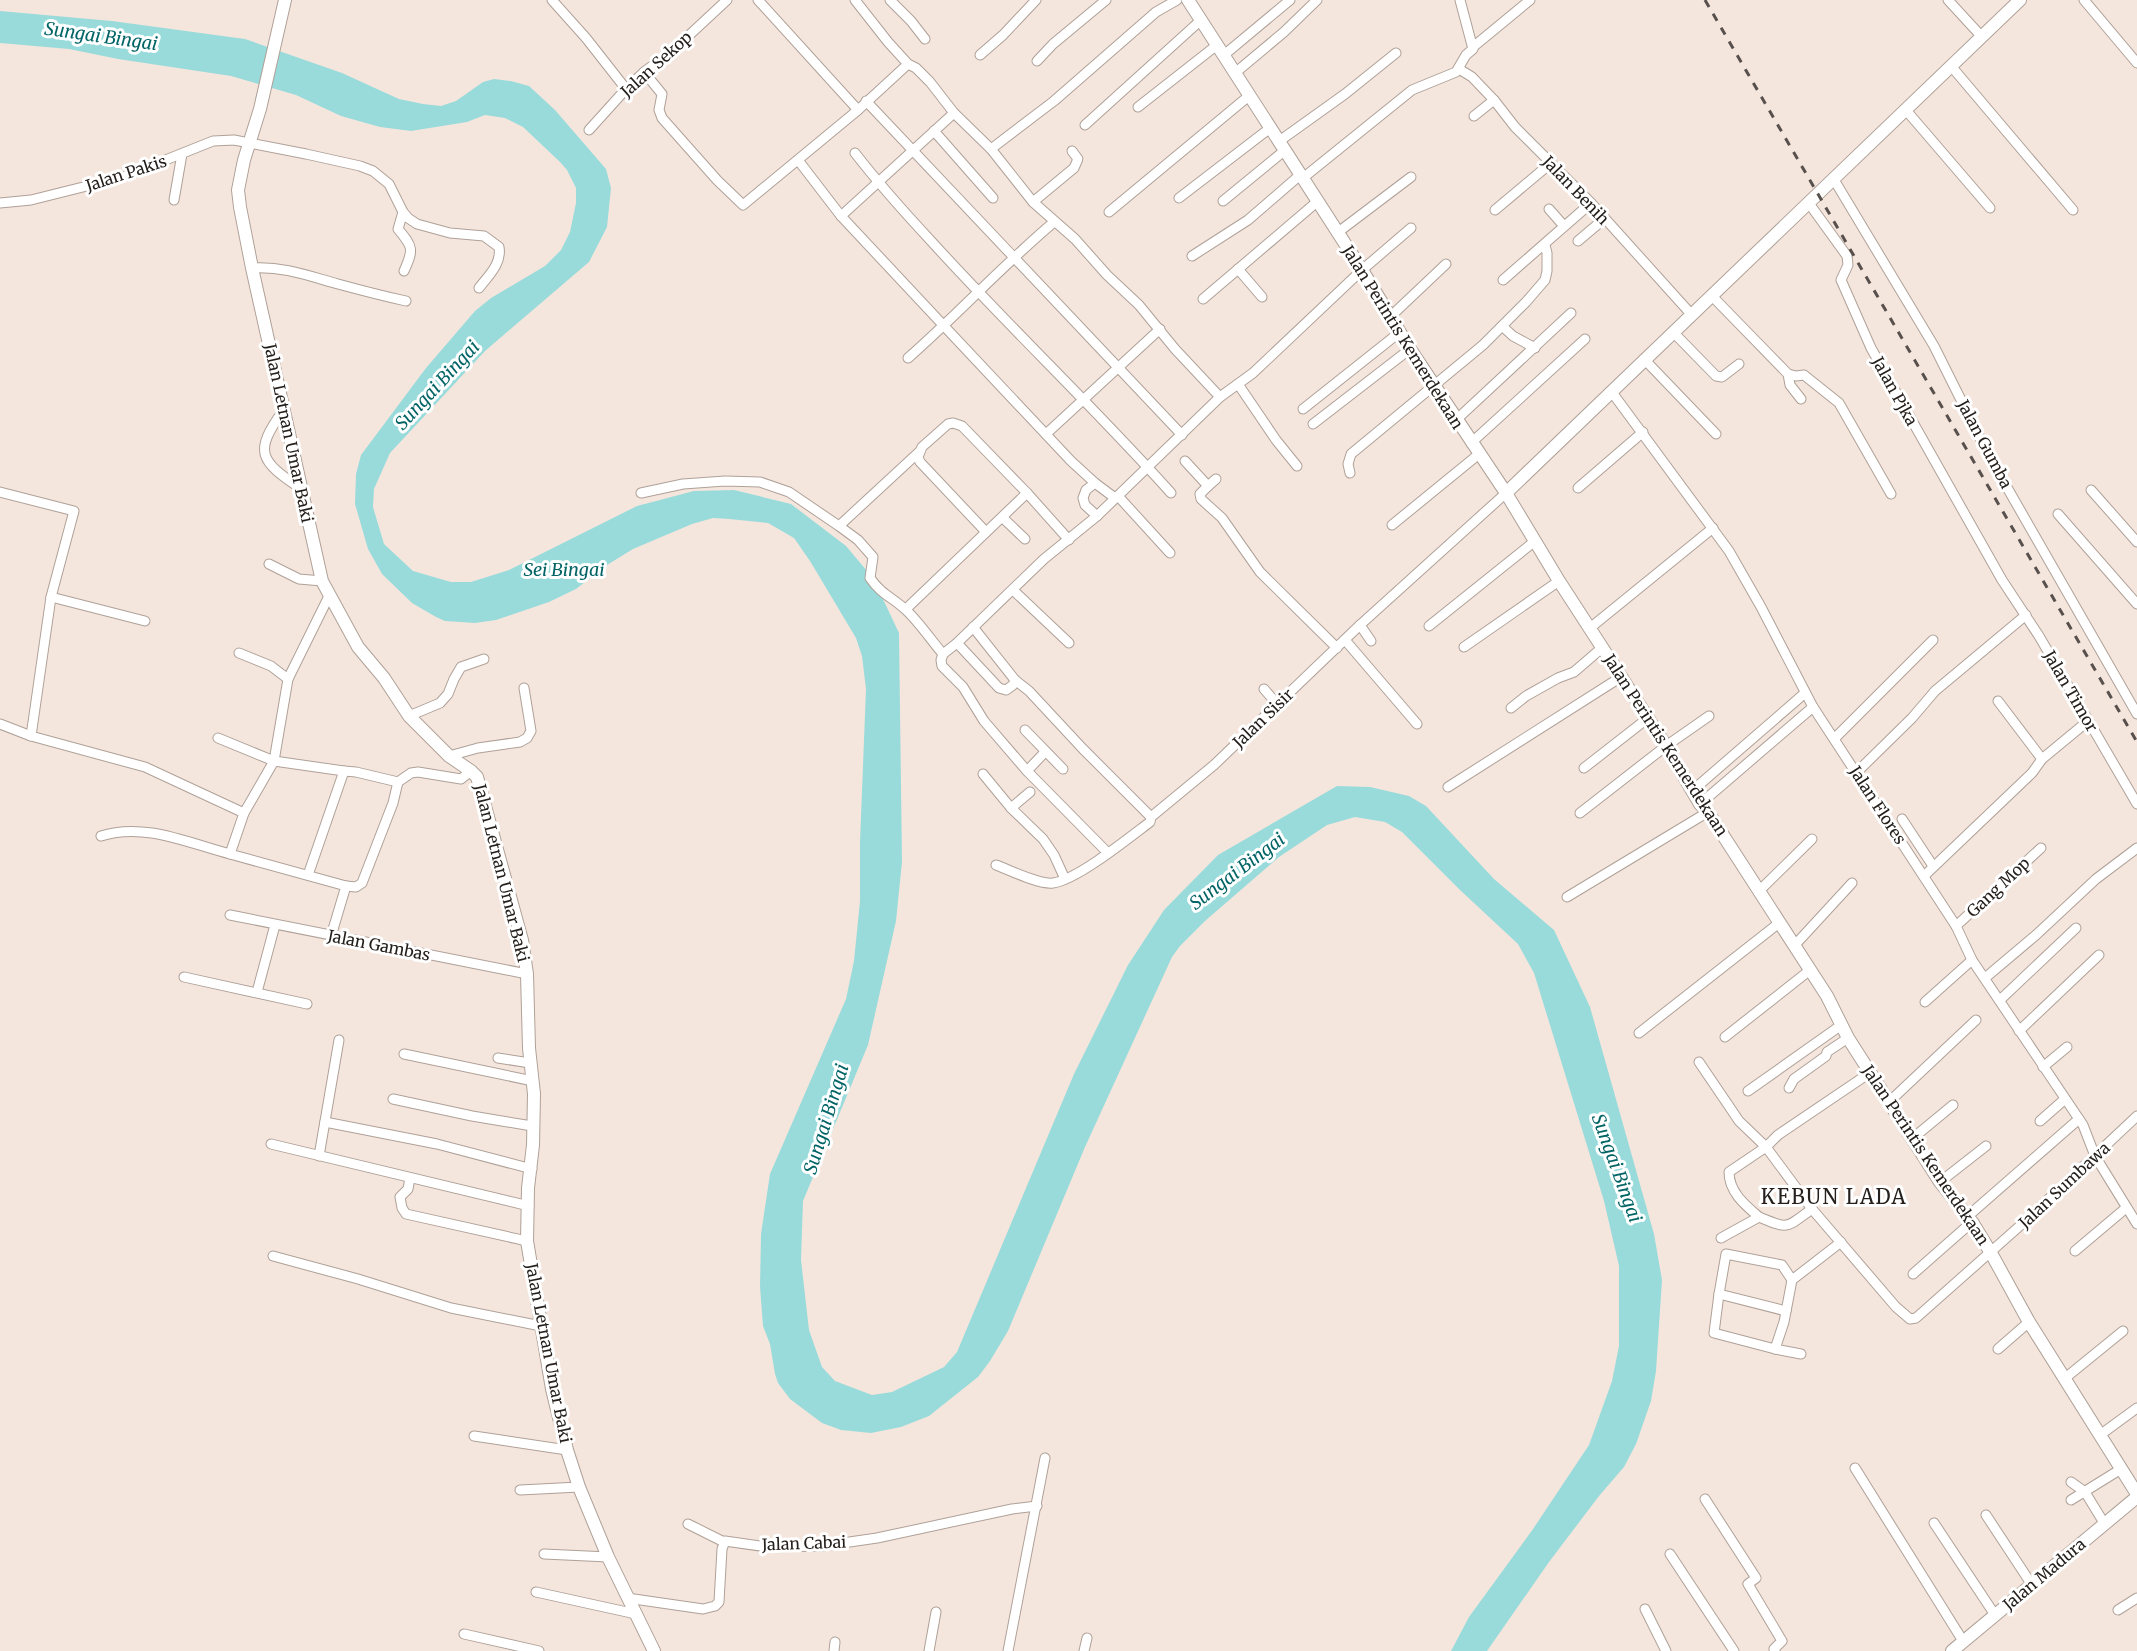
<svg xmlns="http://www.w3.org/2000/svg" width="2137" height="1651" font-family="Merriweather,serif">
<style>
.water{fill:#99dbdb}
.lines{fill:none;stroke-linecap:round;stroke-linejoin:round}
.street-casing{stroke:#afa198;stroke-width:11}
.secondary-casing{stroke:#afa198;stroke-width:14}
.street{stroke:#fff;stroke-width:9}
.secondary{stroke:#fff;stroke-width:12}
.rail{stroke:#58504c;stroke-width:3;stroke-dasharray:8 8;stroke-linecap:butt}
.labels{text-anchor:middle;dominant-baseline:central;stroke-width:6;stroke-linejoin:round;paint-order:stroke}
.street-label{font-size:16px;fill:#26201d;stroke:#fff}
.water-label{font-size:18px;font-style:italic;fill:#026465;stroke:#fff}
.quarter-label{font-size:20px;letter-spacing:1.5px;fill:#26201d;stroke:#fff}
</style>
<rect width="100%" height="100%" fill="#f5e6dd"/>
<polygon class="water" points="0,11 112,21 245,39 342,73 399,99 423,104 441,106 456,101 483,82 494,79 511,81 529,86 555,110 606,169 611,188 607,227 589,262 485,351 390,453 374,489 373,507 384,544 413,571 451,582 471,582 509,570 637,506 694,491 734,490 791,504 846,546 873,578 899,633 902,862 896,921 868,1045 803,1201 801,1260 809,1330 822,1367 835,1381 872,1395 892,1392 944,1367 957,1352 1074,1074 1128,965 1164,910 1218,855 1337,786 1370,787 1409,796 1426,806 1494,879 1554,930 1590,1007 1654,1234 1662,1280 1656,1371 1651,1401 1636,1444 1624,1467 1599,1496 1549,1562 1487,1651 1451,1651 1469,1617 1533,1529 1589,1445 1612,1381 1619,1346 1619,1266 1604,1201 1534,973 1518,944 1460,890 1402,832 1385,822 1355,817 1327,825 1279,857 1205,921 1180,946 1172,957 1085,1147 1008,1331 990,1361 978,1377 929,1416 901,1427 871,1433 841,1430 822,1423 790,1399 778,1383 775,1374 770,1344 763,1326 760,1287 761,1234 770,1174 846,999 854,961 860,901 860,842 866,689 862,656 856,638 810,561 794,538 768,523 729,519 713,518 692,524 633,549 607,565 576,589 549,602 496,620 475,623 445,621 436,617 412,603 382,574 368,549 355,504 356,474 361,455 426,368 475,311 491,298 545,266 561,250 570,232 576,203 576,188 567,170 560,162 523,127 505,118 485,115 467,122 411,131 380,127 341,116 296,95 231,76 118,59 69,49 0,43"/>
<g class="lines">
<defs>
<g id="street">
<polyline points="552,0 586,38 626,89"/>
<polyline points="758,0 858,110"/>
<polyline points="855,0 888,42 908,64 916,68 930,82 954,113 991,149 1033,202 1075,239 1107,275 1139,305 1175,349 1220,397"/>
<polyline points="890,0 911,21 925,39"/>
<polyline points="1948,0 1982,37"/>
<polyline points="2084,0 2137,63"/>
<polyline points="1473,47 1530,0"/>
<polyline points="980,55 1003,35 1036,0"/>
<polyline points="1224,55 1290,0"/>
<polyline points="1037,61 1053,44 1106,0"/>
<polyline points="1951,66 2073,210"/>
<polyline points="1459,69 1472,77 1494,100 1515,127 1591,203 1691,314"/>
<polyline points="644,72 662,94 659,110 662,118 717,180 743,205 858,110 908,64"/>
<polyline points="1235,73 1284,32 1317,0"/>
<polyline points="866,101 1182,435"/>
<polyline points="1138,107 1217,45"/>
<polyline points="1905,109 1990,208"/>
<polyline points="1474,116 1494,100"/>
<polyline points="1085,125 1201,20"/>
<polyline points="589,130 626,89 644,72 670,53 727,0"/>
<polyline points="934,131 993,198"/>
<polyline points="1278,142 1345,94 1396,53"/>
<polyline points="991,149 1054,101 1156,12 1177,0"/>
<path d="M855,153C879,184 905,213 932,242C1010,328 1094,407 1171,493"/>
<polyline points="798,160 841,216 944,326 1071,461 1095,483 1115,498"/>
<polyline points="1303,178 1412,90 1456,72 1466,55 1473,49 1460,0"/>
<polyline points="1833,178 1934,346 1989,456 2137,714"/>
<polyline points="1179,198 1270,128"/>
<polyline points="174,200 182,154"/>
<polyline points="1223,201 1284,151"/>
<polyline points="1033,202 1074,168 1078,159 1072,151"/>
<polyline points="1808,202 1847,256 1848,265 1841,280 1871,348 2002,580 2039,636 2137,804"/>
<path d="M0,203L31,200L123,177L213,141L234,140L306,154L360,166L373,171L389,184L403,212L408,218L417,224L450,233L484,236L499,247C502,264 488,276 479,288"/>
<polyline points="1549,209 1564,226"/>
<polyline points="1495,210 1551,163"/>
<path d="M403,212L398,229C413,247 414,249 404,271"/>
<polyline points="1109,212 1250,95"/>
<polyline points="841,216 954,113"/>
<polyline points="1337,233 1411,177"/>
<polyline points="1578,241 1604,219"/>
<polyline points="1192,256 1248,220 1300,175"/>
<path d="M252,268C283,266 309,276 338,284C360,290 383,296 406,301"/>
<polyline points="1238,269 1262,297"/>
<polyline points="1503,280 1591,203"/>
<polyline points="1711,295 1788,374 1796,376 1804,375 1839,403 1891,494"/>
<polyline points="1203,299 1318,201"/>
<polyline points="1390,317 1446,264"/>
<polyline points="1502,326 1513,336 1535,348"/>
<polyline points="1673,332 1716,376 1722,377 1739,364"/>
<path d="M908,358C958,314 1003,265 1054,222"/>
<polyline points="1644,359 1716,434"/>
<polyline points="1788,374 1790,385 1801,399"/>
<polyline points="1238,384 1276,440 1297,466"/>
<polyline points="1611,391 1729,551 1761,607 1813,707 1956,926 1972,960 2083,1125 2095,1156 2137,1224"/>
<polyline points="1303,409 1400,332"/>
<path d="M283,411C253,452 260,461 300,488"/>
<polyline points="1456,420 1571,313"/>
<polyline points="1313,424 1410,349"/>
<polyline points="1046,434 1160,329"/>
<polyline points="1471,443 1585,339"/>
<polyline points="1185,461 1208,486 1216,479"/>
<polyline points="1350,473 1348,464 1351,454 1483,345 1526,302 1545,280 1547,271 1547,253 1545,245"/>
<polyline points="1095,483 1086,490 1083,498 1085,505 1097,516"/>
<polyline points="1208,486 1200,494 1201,499 1222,518 1260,572 1337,648"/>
<polyline points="1578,488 1643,432"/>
<polyline points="2091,490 2137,542"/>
<polyline points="0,492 74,511 51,597 31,736"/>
<path d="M641,493L683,484L725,481L760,482L789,492L839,526L858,540L873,557L870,578C882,595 892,597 906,610C919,622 931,640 943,654"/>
<polyline points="1118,496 1170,553"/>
<polyline points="2058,514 2137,604"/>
<polyline points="1003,518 1025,539"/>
<polyline points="1392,525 1479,454"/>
<polyline points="839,526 919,452"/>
<polyline points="986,532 920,462 918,457 922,447 948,424 953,423 962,426 1027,493 1069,540"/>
<polyline points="269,564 299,579 322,581"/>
<polyline points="1013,590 1069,643"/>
<polyline points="51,597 145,621"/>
<polyline points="906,609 1027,493"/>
<polyline points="1360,625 1371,641"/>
<polyline points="1429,626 1535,541"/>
<polyline points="973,627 1015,680 1029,691 1083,749 1151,817"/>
<polyline points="1590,628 1713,528"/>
<polyline points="1345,640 1417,724"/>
<polyline points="957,643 999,688 1006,690 1013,685 1015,680"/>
<polyline points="1464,647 1559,581"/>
<polyline points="239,653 271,666 288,679 330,594"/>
<polyline points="288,679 274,761 244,813 230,854 346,886 331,936"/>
<polyline points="1264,689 1278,705"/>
<polyline points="1998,701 2042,759"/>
<polyline points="1511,708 1526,696 1558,678 1574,672 1603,647"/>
<polyline points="409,716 440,703 448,694 454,679 461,667 484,659"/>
<polyline points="0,724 31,736 145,767 244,813"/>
<polyline points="1025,730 1063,769"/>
<polyline points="218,738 274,761 344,771 308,875"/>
<polyline points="1835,738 1933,640"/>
<polyline points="449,756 478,748 520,742 527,738 531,731 524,688"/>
<polyline points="1584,768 1648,718"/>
<polyline points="344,771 356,772 398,782 393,803 362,883 356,887 346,886"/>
<polyline points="1027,771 1045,752"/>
<polyline points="1857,772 1912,718 1935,691 2026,615"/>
<polyline points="983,774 1011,808"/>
<polyline points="398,782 411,773 418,772 461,779 471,771"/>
<polyline points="1448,787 1621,677"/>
<polyline points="1692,791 1805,693"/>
<polyline points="1030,792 1011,808 1043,839 1054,855 1065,879"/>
<polyline points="1700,804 1813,707"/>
<polyline points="1580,813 1666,746 1709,716"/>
<polyline points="1902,819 1933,866"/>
<path d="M101,836C144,822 188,843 230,854"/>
<polyline points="1108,853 1027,771 984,721 963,687 942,666 941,660 943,654 957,643 1044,559 1097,516 1220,397 1253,373 1362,270 1411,228"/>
<path d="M996,865C1010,870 1039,885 1053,883C1077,880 1130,837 1150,822L1151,817L1214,765L1360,625L1506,493"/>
<polyline points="1924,876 2032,773 2042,759 2088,721"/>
<polyline points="1759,891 1812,839"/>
<polyline points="1567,897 1708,812"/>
<polyline points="230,915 527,974"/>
<polyline points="1956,926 2041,848"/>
<polyline points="1794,946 1852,883"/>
<polyline points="184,977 307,1004"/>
<polyline points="1985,978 2036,935 2096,879 2137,848"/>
<polyline points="257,992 275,925"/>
<polyline points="2000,1000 2076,928"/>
<polyline points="1925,1002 1972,960"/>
<polyline points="2019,1031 2099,955"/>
<polyline points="1639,1033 1779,923"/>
<polyline points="1725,1037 1810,970"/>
<polyline points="404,1054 533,1081"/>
<polyline points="498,1058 530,1063"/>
<path d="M1699,1062L1739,1121L1766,1147L1729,1172C1729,1192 1745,1205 1759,1217L1721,1238"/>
<polyline points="2043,1067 2067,1047"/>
<polyline points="1871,1072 1778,1135 1766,1147 1812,1209 1896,1307 1910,1319 1916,1318 2022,1224 2137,1116"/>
<polyline points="1789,1088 1794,1079 1826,1056 1827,1052 1848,1038"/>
<polyline points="1748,1091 1840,1026"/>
<polyline points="393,1099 472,1116 532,1126"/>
<polyline points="1890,1101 1976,1020"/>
<polyline points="2040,1121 2065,1099"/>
<polyline points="325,1122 437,1144 532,1169"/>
<polyline points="1913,1138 1953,1105"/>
<polyline points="271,1144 529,1206"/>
<polyline points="319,1156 339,1040"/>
<polyline points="410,1178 408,1189 400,1197 402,1208 406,1214 527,1241"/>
<polyline points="1940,1182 1986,1146"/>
<polyline points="1968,1216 2079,1119"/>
<path d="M1759,1217C1790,1230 1785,1228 1812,1209"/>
<polyline points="2075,1251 2126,1208"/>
<polyline points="273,1256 358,1279 451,1308 541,1326"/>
<polyline points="1913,1274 1972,1222"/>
<polyline points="1719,1294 1726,1254 1782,1265 1792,1280"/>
<polyline points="1775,1349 1714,1333 1719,1294 1786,1311"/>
<polyline points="1998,1349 2029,1322"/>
<polyline points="1801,1354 1775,1349 1784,1322 1792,1280 1841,1242"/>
<polyline points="2064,1379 2123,1331"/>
<polyline points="2100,1435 2137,1408"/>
<polyline points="474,1436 567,1450"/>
<polyline points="1855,1468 1963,1641"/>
<polyline points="2071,1482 2085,1492 2104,1523"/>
<polyline points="520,1490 579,1487"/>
<polyline points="1705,1499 1756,1578 1748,1584 1782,1641 1774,1649 1775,1651"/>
<polyline points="2071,1500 2121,1469"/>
<polyline points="1986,1515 2032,1585"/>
<polyline points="1934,1523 1995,1615"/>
<polyline points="688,1524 724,1542"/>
<polyline points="544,1554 608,1557"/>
<polyline points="1670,1554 1734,1651"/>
<polyline points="536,1592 636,1614"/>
<polyline points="627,1598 703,1609 715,1606 719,1602 722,1549 725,1541 767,1547 822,1546 877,1538 1012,1509 1037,1506"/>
<polyline points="1645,1609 1666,1651"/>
<polyline points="2118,1610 2137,1598"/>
<polyline points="464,1634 539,1651"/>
<polyline points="834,1651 835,1642"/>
<polyline points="929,1651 936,1612"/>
<polyline points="1008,1651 1045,1458"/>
<polyline points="1084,1651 1087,1638"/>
</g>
<g id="secondary">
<polyline points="285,0 260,109 244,160 238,190 240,207 252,268 322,581 358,647 384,678 409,716 449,756 471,771 477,777 522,940 527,974 529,1048 534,1094 533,1145 528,1188 527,1241 552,1389 567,1450 579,1487 608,1557 654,1651"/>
<polyline points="1188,0 1362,270 1410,349 1506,493 1559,581 1666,746 1700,804 1708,812 1827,996 1848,1038 1940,1182 1972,1222 1991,1253 2029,1322 2137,1494"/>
<polyline points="1506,493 2020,0"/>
<polyline points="1952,1651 2137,1497"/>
</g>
</defs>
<use href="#street" class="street-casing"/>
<use href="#secondary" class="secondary-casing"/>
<use href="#street" class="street"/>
<use href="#secondary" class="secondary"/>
<polyline class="rail" points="1705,0 2137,742"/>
</g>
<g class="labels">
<g class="street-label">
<text transform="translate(656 64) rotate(-42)">Jalan Sekop</text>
<text transform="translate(126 173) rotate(-18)">Jalan Pakis</text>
<text transform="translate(1576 190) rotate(46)">Jalan Benih</text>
<text transform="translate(1403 337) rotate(58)">Jalan Perintis Kemerdekaan</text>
<text transform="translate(1895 391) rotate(61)">Jalan Pjka</text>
<text transform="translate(289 433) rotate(78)">Jalan Letnan Umar Baki</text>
<text transform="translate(1985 444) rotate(62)">Jalan Gumba</text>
<text transform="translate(2071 691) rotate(60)">Jalan Timor</text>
<text transform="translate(1263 718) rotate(-44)">Jalan Sisir</text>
<text transform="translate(1666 745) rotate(57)">Jalan Perintis Kemerdekaan</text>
<text transform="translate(1878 805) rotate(57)">Jalan Flores</text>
<text transform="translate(502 873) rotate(76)">Jalan Letnan Umar Baki</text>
<text transform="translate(1998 887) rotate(-43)">Gang Mop</text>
<text transform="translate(379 945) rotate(11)">Jalan Gambas</text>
<text transform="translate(1926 1155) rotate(56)">Jalan Perintis Kemerdekaan</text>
<text transform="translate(2064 1185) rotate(-43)">Jalan Sumbawa</text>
<text transform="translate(549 1353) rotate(79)">Jalan Letnan Umar Baki</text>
<text transform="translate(804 1543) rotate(-2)">Jalan Cabai</text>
<text transform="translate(2044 1574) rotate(-40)">Jalan Madura</text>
</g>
<g class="water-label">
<text transform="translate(101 36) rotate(8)">Sungai Bingai</text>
<text transform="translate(437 385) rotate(-47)">Sungai Bingai</text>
<text x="564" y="569">Sei Bingai</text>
<text transform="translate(1237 871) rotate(-37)">Sungai Bingai</text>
<text transform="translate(826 1119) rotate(-73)">Sungai Bingai</text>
<text transform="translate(1617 1168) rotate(70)">Sungai Bingai</text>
</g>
<g class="quarter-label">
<text x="1834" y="1196">KEBUN LADA</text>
</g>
</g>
</svg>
